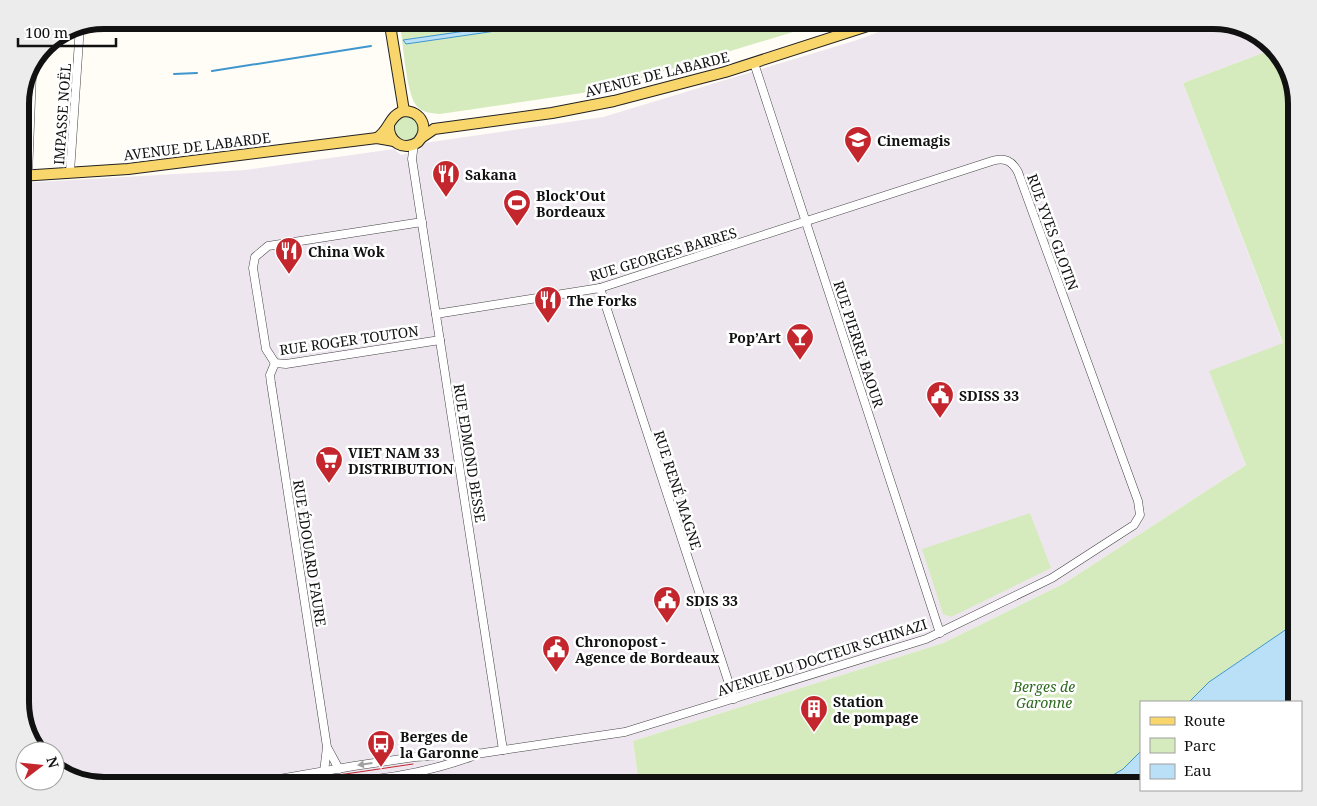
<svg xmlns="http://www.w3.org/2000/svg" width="1317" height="806" font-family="'Noto Serif',serif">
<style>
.industrial{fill:#eee6ef}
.green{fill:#d5ebbd}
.water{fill:#b9e0f7;stroke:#3f96cf}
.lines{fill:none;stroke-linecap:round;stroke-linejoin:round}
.stream{stroke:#3f96cf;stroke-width:2}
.minor-casing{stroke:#444;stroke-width:9}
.major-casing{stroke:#222;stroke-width:12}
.minor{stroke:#fff;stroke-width:8}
.major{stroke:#f9d66b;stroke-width:10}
.tram{stroke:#c4262e;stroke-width:1}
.oneway{fill:#a0a0a0}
.labels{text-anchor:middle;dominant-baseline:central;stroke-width:5;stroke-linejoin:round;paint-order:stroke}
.street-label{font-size:14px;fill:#111;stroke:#fff}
.poi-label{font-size:14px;font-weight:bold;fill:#111;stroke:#fff;text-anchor:start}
.park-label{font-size:14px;font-style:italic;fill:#2f6b1f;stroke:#fff}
.rim{fill:none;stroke:#111;stroke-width:6}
</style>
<rect width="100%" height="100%" fill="#fffdf5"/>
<polygon class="industrial" points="1213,20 1255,31 1273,49 1183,83 1283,344 1210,371 1246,465 1063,584 943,643 633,741 639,786 104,786 62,775 55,768 55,751 38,751 31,744 20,708 20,183 245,170 394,149 401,155 420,150 424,143 603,117 857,40 905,22"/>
<g class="green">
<path d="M826,22L645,77L582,93L440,114C431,113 422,113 416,105C406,92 403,42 400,24Z"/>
<polygon points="1273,49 1286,62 1297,98 1297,622 1209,682 1189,702 1141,702 1141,751 1123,769 1095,786 639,786 633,741 943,643 1063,584 1246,465 1209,371 1283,343 1183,83"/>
<circle cx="407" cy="128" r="12"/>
<polygon points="1030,513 1051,568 951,617 943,614 922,549"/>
</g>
<g class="water">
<polygon points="514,24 544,24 406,44 403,40"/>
<polygon points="1297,622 1297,702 1189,702 1209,682"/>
<polygon points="1141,751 1141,786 1095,786 1123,769"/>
</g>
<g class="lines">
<g class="stream">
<polyline points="212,71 371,46"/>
<polyline points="174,74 197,73"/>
</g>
<defs>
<g id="minor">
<polyline points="754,63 940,633"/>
<polyline points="414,144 412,159 503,750"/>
<polyline points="70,172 80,26"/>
<polyline points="28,175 32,73"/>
<polyline points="422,222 268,246 255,257 253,268 266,349 275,363 286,364 440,340"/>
<polyline points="600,288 734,699"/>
<polyline points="275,363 270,375 271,383 327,747 324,772"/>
<polyline points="328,749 339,769"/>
<path d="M225,785H245L354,766L415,757L483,753L625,732L926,639L1052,578L1134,525L1140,515L1138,501L1018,172C1012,161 1005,157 992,161L600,288L436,314"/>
<polyline points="203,786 216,781 225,786"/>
<path d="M296,786C313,783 329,784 346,782C390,779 432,771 473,756"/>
</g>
<g id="major">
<polyline points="390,25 404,111"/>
<path d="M377,138C390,130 389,115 404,111C421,111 430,128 418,142C404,152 388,142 389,125"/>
<polyline points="421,138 434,129 552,113 614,101 725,72 880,22"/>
<polyline points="20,176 128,169 377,138 394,141"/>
</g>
</defs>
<use href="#minor" class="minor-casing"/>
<use href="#major" class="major-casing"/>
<use href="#minor" class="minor"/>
<use href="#major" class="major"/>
<polyline class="tram" points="264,786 413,764"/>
</g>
<defs><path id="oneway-solid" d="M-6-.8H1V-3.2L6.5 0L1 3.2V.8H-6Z" transform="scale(1.25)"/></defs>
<use class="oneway" href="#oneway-solid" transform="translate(365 764) rotate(172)"/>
<defs>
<symbol id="university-pin" viewBox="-11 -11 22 30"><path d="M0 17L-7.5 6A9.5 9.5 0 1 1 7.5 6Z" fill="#c4262e" stroke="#fff"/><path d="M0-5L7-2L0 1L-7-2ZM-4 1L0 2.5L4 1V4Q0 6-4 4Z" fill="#fff"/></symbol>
<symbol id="restaurant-pin" viewBox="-11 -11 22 30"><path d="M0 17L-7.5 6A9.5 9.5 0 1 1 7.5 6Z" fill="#c4262e" stroke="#fff"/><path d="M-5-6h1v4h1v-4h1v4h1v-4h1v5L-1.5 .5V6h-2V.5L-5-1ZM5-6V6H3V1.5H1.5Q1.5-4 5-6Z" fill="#fff"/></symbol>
<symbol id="stadium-pin" viewBox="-11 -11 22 30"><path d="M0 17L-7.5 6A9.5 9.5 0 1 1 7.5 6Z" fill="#c4262e" stroke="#fff"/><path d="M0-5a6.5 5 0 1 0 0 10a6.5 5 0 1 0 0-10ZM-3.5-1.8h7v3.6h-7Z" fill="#fff"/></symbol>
<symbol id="bar-pin" viewBox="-11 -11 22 30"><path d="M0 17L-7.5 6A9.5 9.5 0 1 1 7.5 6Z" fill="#c4262e" stroke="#fff"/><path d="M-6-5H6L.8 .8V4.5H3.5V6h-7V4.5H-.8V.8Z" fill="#fff"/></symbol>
<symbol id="civic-pin" viewBox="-11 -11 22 30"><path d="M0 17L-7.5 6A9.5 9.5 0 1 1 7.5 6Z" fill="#c4262e" stroke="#fff"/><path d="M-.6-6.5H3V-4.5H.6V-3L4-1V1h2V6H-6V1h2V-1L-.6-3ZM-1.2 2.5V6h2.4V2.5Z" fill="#fff"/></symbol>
<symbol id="supermarket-pin" viewBox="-11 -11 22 30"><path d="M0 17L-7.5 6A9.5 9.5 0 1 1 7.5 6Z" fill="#c4262e" stroke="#fff"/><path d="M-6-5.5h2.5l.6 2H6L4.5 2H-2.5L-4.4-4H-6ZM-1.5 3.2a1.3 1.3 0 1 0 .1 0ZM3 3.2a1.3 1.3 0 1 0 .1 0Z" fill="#fff"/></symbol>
<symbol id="building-pin" viewBox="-11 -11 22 30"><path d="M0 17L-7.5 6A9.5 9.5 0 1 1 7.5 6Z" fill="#c4262e" stroke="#fff"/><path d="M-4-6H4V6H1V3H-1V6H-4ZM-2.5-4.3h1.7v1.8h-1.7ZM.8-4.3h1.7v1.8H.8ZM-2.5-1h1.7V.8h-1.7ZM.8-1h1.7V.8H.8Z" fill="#fff"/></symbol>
<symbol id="bus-pin" viewBox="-11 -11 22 30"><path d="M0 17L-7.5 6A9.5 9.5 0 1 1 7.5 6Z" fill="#c4262e" stroke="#fff"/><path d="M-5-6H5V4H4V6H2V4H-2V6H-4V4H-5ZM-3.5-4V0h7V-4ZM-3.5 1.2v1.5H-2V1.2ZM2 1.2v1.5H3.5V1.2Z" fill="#fff"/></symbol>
</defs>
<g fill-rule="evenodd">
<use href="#university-pin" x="842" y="124" width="32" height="43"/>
<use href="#restaurant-pin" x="430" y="158" width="32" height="43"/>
<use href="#stadium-pin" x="501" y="187" width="32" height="43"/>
<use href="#restaurant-pin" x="273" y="235" width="32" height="43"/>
<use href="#restaurant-pin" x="532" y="284" width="32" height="43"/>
<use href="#bar-pin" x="784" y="321" width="32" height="43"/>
<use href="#civic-pin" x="924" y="379" width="32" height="43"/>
<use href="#supermarket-pin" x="313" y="444" width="32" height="43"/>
<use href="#civic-pin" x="651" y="584" width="32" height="43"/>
<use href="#civic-pin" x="540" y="633" width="32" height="43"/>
<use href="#building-pin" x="798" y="693" width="32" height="43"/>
<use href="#bus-pin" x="365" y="728" width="32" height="43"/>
</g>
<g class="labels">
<g class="street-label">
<text transform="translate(657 74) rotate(-14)">AVENUE DE LABARDE</text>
<text transform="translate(62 114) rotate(-86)">IMPASSE NOËL</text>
<text transform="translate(197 146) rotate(-7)">AVENUE DE LABARDE</text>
<text transform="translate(1053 232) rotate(70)">RUE YVES GLOTIN</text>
<text transform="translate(663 254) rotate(-17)">RUE GEORGES BARRES</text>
<text transform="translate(349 340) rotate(-8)">RUE ROGER TOUTON</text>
<text transform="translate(859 344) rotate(72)">RUE PIERRE BAOUR</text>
<text transform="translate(470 453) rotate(81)">RUE EDMOND BESSE</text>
<text transform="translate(678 490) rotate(72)">RUE RENÉ MAGNE</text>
<text transform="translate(310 553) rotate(81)">RUE ÉDOUARD FAURE</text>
<text transform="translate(822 657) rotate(-18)">AVENUE DU DOCTEUR SCHINAZI</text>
</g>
<g class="poi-label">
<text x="877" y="140">Cinemagis</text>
<text x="465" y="174">Sakana</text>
<text x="536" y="195">Block'Out<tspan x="536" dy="16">Bordeaux</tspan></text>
<text x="308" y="251">China Wok</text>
<text x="567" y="300">The Forks</text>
<text x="781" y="337" text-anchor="end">Pop’Art</text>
<text x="959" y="395">SDISS 33</text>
<text x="348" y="452">VIET NAM 33<tspan x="348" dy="16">DISTRIBUTION</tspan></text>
<text x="686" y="600">SDIS 33</text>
<text x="575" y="641">Chronopost -<tspan x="575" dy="16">Agence de Bordeaux</tspan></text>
<text x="833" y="701">Station<tspan x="833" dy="16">de pompage</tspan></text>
<text x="400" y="736">Berges de<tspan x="400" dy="16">la Garonne</tspan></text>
</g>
<g class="park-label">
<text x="1044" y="686">Berges de<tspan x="1044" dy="16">Garonne</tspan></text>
</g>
</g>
<path d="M0 0H1317V806H0ZM104 29H1213A75 75 0 0 1 1288 104V702A75 75 0 0 1 1213 777H104A75 75 0 0 1 29 702V104A75 75 0 0 1 104 29Z" fill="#ececec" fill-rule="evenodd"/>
<path class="rim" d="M104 29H1213A75 75 0 0 1 1288 104V702A75 75 0 0 1 1213 777H104A75 75 0 0 1 29 702V104A75 75 0 0 1 104 29Z"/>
<rect x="1140" y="701" width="162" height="90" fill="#ffffff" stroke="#a0a0a0"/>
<rect x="1150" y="717" width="25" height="8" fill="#f9d66b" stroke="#a0a0a0"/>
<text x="1184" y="726" font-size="15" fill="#111111">Route</text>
<rect x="1150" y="738" width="25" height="15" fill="#d5ebbd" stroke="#a0a0a0"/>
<text x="1184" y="751" font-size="15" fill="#111111">Parc</text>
<rect x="1150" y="764" width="25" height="15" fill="#b9e0f7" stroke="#a0a0a0"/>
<text x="1184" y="776" font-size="15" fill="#111111">Eau</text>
<g transform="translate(40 766) rotate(74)"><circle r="24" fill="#ffffff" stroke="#a0a0a0"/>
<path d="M0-4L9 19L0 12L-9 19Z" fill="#c4262e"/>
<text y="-8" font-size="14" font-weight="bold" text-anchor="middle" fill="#111111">N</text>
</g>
<path d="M18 38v8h98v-8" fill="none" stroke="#111111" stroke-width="2.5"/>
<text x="25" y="38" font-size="15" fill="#111111" stroke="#ffffff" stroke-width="4" paint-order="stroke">100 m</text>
</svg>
